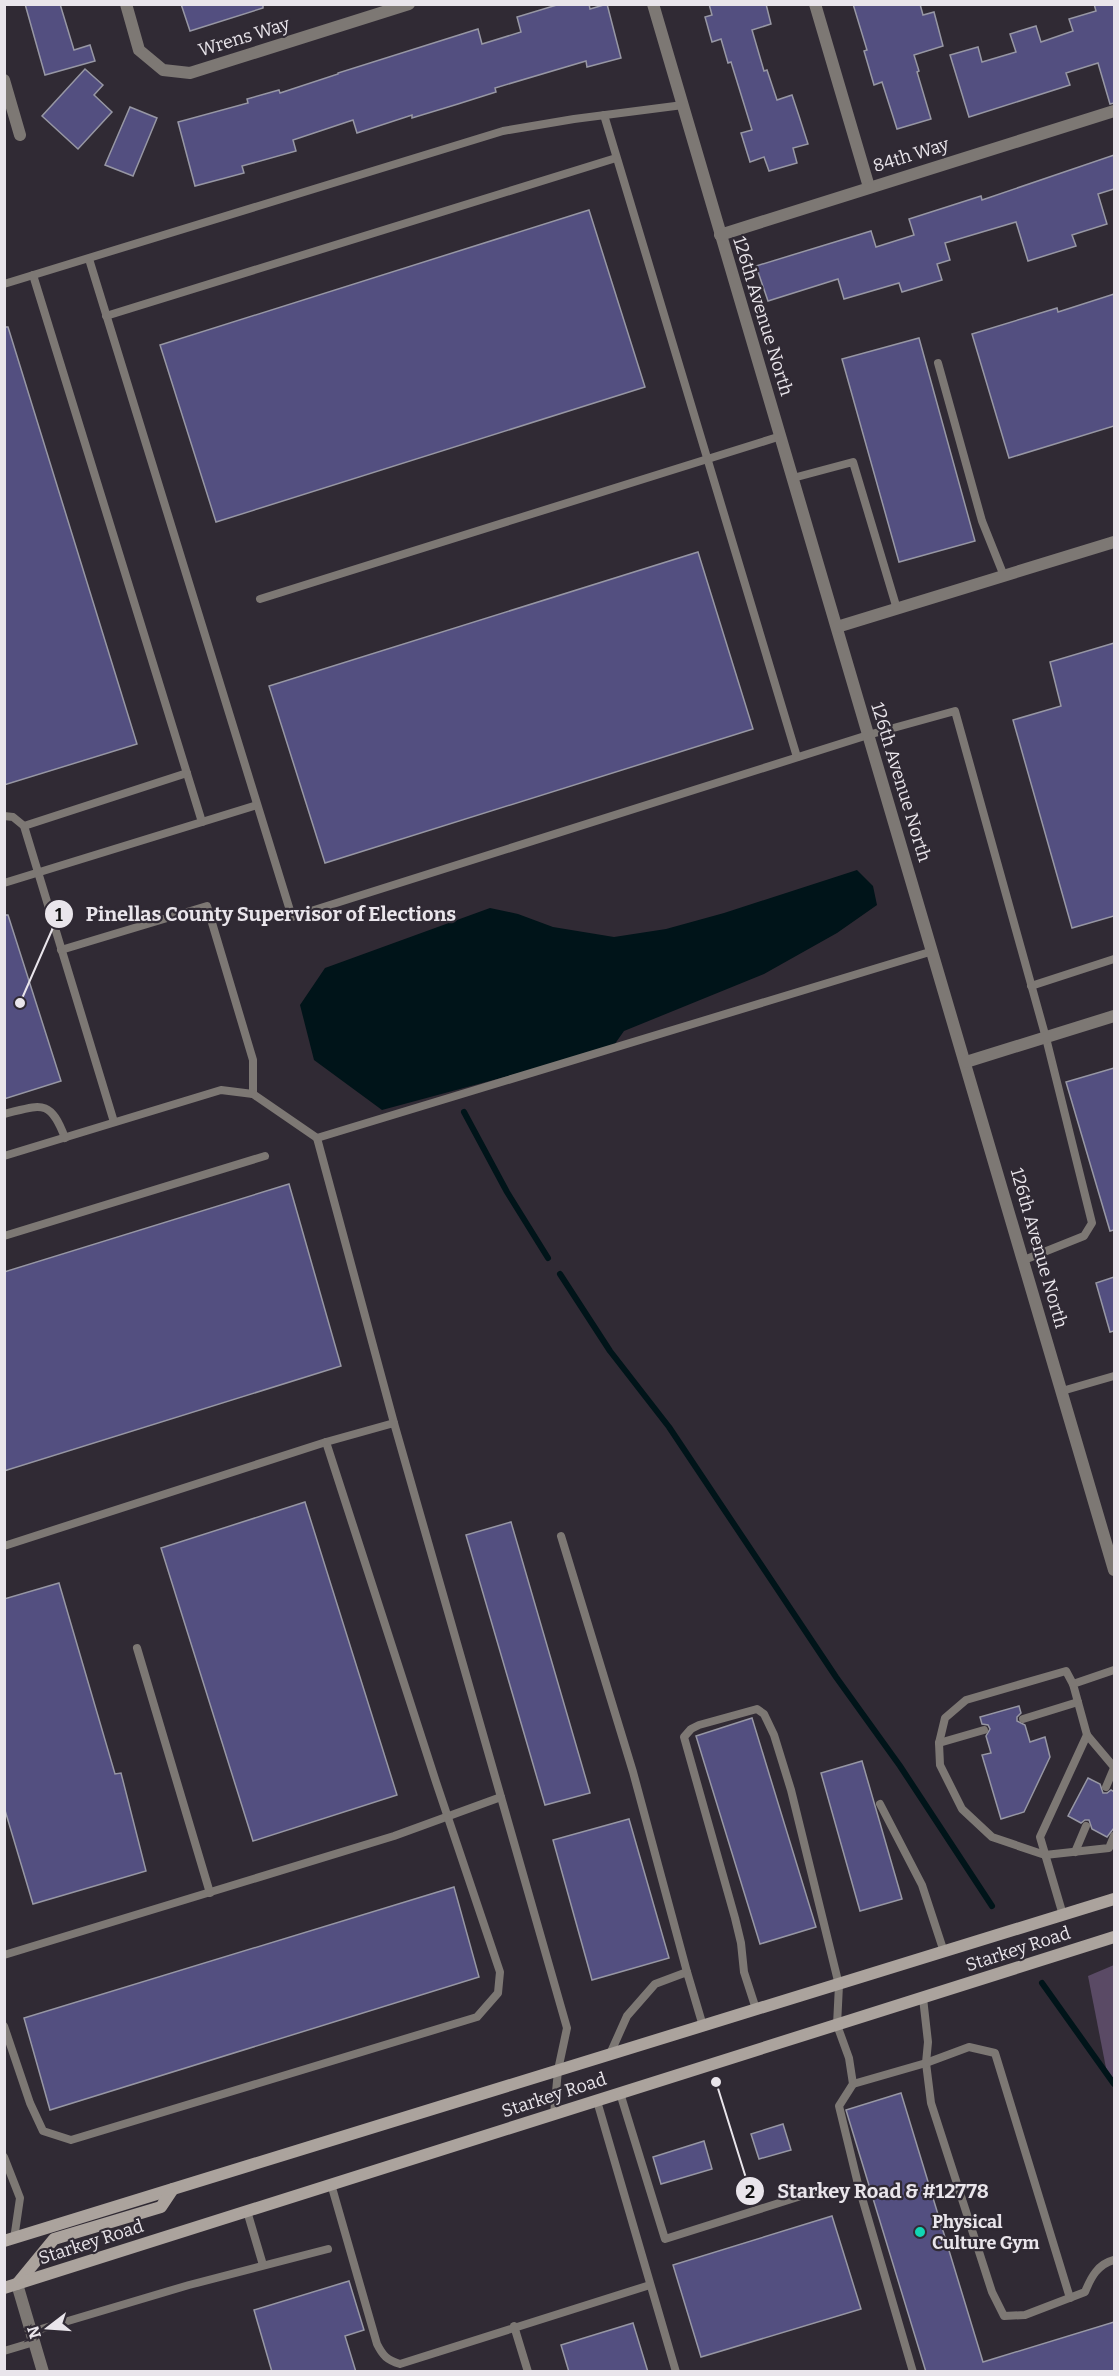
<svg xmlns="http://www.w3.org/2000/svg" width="1119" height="2376" font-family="Bitter,serif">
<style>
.green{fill:#5a4a65}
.water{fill:#001419}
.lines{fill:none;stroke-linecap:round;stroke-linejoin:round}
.stream{stroke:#001419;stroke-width:6}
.building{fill:#534f80;stroke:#9797a4;stroke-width:1.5}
.service{stroke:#7d7874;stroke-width:8}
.minor{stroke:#7d7874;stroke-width:12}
.secondary{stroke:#aba39d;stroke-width:12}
.poi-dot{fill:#12d5b4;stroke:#302a34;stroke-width:2}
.labels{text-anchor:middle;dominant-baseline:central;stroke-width:4.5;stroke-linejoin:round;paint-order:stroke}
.street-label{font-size:18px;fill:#e9e5eb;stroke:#302a34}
.poi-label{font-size:18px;font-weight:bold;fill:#e9e5eb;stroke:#302a34;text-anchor:start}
.leader{fill:none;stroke:#e9e5eb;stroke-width:2}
.callout-dot{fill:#e9e5eb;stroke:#302a34;stroke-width:2}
.mark-label{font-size:18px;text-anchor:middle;font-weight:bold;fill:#111}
.callout-label{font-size:20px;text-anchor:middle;font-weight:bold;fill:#e9e5eb;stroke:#302a34;stroke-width:4.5;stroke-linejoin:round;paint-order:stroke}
</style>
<rect width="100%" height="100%" fill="#302a34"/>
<polygon class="green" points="1114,1965 1114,2083 1106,2068 1088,1976"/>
<polygon class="water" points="857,870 873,886 877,905 837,933 764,974 624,1031 612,1048 382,1110 314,1060 300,1005 325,968 490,908 518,914 553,927 614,937 666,929 724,913"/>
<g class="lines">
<g class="stream">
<polyline points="464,1112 507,1192 548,1258"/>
<polyline points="560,1274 610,1351 669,1427 836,1677 900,1766 992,1906"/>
<polyline points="1042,1983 1114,2084"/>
</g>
</g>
<g class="building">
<polygon points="25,4 60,4 74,50 90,45 95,61 45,75"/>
<polygon points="181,4 263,4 263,8 190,31"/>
<polygon points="560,4 589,4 590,9 607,4 621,58 587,67 586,61 495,88 496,92 458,104 412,118 412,115 357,133 353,120 293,140 296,151 242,166 244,173 195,186 178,122 248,103 247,99 279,90 280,93 338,74 338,73 478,29 482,44 521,32 517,17"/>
<polygon points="709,4 766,4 771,24 752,30 764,71 767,70 777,100 792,95 799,116 808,144 793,148 797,163 769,171 764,157 750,162 741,133 752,130 731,62 728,63 721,39 712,42 705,17 712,15"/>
<polygon points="853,4 920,4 923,15 934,12 943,46 914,55 919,71 917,72 931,119 897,129 882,82 874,85 864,51 867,50"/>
<polygon points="1094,4 1114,4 1114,103 1110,104 1098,63 1066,73 1070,85 969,117 950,55 978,47 982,62 1016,52 1010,34 1036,26 1041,42 1073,31 1069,19 1096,11"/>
<polygon points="85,69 103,85 94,95 112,112 78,149 42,116"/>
<polygon points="130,107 157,118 133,176 105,165"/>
<polygon points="1114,155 1114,189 1098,194 1107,224 1072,235 1076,246 1028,261 1016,222 945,243 950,260 937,264 942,280 902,292 899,283 844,299 838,279 768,301 756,266 871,231 876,247 914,235 909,219 981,196 982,200"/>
<polygon points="589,210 645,387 216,522 160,345"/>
<polygon points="1114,294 1114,426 1009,458 972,334 1057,308 1058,312"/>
<polygon points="4,327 8,327 137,744 4,785"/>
<polygon points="919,338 975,541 899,562 842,359"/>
<polygon points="698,552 753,729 325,863 269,686"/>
<polygon points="1114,643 1114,916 1072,928 1013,720 1061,706 1050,662"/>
<polygon points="4,915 8,915 61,1081 4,1099"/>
<polygon points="1114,1068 1114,1230 1110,1231 1066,1082"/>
<polygon points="289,1184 341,1366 4,1471 4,1272"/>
<polygon points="1114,1277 1114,1331 1110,1332 1096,1283"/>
<polygon points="305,1502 397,1795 253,1841 161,1548"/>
<polygon points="511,1522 590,1793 545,1805 466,1535"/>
<polygon points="59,1583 115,1774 121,1773 146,1871 33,1904 4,1807 4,1599"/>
<polygon points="1019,1706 1021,1713 1017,1717 1017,1721 1025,1725 1030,1742 1045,1737 1050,1757 1024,1812 1001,1819 982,1755 991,1753 986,1736 990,1729 988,1725 982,1724 980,1717"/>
<polygon points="752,1718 816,1927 760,1944 696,1736"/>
<polygon points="862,1761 902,1899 860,1911 821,1773"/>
<polygon points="1088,1778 1100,1784 1103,1793 1107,1793 1111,1790 1114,1792 1114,1828 1107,1837 1092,1829 1089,1820 1085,1820 1081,1823 1068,1816"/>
<polygon points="629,1819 669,1958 592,1980 553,1840"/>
<polygon points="454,1887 479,1977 50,2110 24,2018"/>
<polygon points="901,2093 983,2362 1114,2322 1114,2372 926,2372 846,2110"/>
<polygon points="783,2124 791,2150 759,2159 751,2134"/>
<polygon points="704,2141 712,2169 661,2184 653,2157"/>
<polygon points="832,2216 861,2309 701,2357 673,2265"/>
<polygon points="349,2281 364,2330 345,2336 356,2372 272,2372 254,2310"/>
<polygon points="633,2323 648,2372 569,2372 561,2345"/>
</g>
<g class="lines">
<g class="service">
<polyline points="604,115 797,757"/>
<polyline points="89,259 292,917 868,735 955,711 1046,1038 1092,1223 1084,1236 1024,1260"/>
<polyline points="33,275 202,822"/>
<polyline points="4,284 503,131 574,119 683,105"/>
<polyline points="106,316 616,158"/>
<polyline points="938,363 982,521 1004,576"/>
<polyline points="793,478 853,462 897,609"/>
<polyline points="260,599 781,436"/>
<polyline points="4,816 13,817 24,826 114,1122"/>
<polyline points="24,826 187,773"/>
<polyline points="4,883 257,805"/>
<polyline points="61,950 207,906 253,1060 253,1094"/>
<polyline points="1031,986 1114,959"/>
<path d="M4,1114C41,1105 50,1098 65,1138"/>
<polyline points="4,1156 221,1090 253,1094 317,1138"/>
<polyline points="4,1236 265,1156"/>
<polyline points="1062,1391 1114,1376"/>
<polyline points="394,1423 317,1138 933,951"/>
<polyline points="561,1536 633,1772 687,1972"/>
<polyline points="4,1546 326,1442 394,1423 567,2028 558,2070 554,2114"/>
<polyline points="137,1648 210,1893"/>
<polyline points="1114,1670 1073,1684 1087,1735 1114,1767"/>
<polyline points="1073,1684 1066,1671 966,1700 945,1718 939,1743 940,1765 962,1809 992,1837 1045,1855 1109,1848 1114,1836"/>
<polyline points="1023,1719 1078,1702"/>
<polyline points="939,1743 984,1730"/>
<polyline points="1106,1787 1114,1768"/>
<polyline points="880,1804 922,1885 944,1952"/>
<polyline points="1075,1852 1086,1826"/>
<polyline points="1063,1915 1040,1837 1087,1735"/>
<polyline points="4,1955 394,1836 501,1797"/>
<path d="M923,1998L928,2042L926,2063L931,2103L992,2292L1004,2316L1025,2315L1085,2292C1091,2277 1098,2264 1114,2260"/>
<polyline points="756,2009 744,1972 741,1943 735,1918 684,1737 691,1729 699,1725 757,1709 764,1714 774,1735 791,1790 839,1985 837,2025 849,2058 853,2084 839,2106 858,2184 913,2372"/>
<polyline points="4,2026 30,2103 43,2131 71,2140 477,2017 498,1993 500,1972 436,1782 326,1442"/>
<polyline points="610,2054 627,2016 655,1984 687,1972 703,2026"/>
<polyline points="853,2084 926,2063 969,2047 995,2053 1070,2298"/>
<polyline points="620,2093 665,2239 820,2190"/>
<polyline points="597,2101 676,2372"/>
<polyline points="4,2157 20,2198 14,2239"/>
<path d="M331,2184L377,2344C383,2356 387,2360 400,2364L650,2285"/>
<polyline points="247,2211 263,2265"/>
<polyline points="514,2326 528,2372"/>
<polyline points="31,2332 189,2285 328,2249"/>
<polyline points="4,2351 34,2342"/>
</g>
<g class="minor">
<polyline points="126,4 139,50 163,70 190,73 409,4"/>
<polyline points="653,4 1114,1570"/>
<polyline points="815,4 869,187"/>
<polyline points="4,80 20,135"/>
<polyline points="720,235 1114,111"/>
<polyline points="837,627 1114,542"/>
<polyline points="966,1062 1114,1016"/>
<polyline points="17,2284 43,2372"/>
</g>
<g class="secondary">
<polyline points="4,2241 1114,1899"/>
<polyline points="17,2284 54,2239 161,2207 173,2189"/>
<polyline points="4,2288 1114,1937"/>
</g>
</g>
<circle class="poi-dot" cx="920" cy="2232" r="6"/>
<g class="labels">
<g class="street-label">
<text transform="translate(244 37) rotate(-17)">Wrens Way</text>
<text transform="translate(911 155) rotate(-17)">84th Way</text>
<text transform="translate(763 316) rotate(73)">126th Avenue North</text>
<text transform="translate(901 782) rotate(73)">126th Avenue North</text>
<text transform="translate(1039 1248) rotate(74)">126th Avenue North</text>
<text transform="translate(1018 1949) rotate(-18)">Starkey Road</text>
<text transform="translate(554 2095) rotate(-18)">Starkey Road</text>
<text transform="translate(91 2242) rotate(-18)">Starkey Road</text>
</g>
<g class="poi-label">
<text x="932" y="2222">Physical<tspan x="932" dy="21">Culture Gym</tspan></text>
</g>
</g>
<path class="leader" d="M20 1003L59 914M716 2082L750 2191"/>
<g class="callout-dot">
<circle cx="20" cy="1003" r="6"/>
<circle cx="716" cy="2082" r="6"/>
<circle cx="59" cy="914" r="15"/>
<circle cx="750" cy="2191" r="15"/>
</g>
<g class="mark-label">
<text x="59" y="921">1</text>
<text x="750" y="2198">2</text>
</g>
<g class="callout-label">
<text x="271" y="921">Pinellas County Supervisor of Elections</text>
<text x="883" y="2198">Starkey Road &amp; #12778</text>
</g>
<rect width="1119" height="2376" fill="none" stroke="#e9e5eb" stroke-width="12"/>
<g transform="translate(48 2328) rotate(253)" stroke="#302a34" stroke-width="4.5" paint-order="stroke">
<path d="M0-4.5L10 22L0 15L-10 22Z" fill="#e9e5eb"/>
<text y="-9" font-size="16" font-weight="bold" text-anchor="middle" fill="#e9e5eb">N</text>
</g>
</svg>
